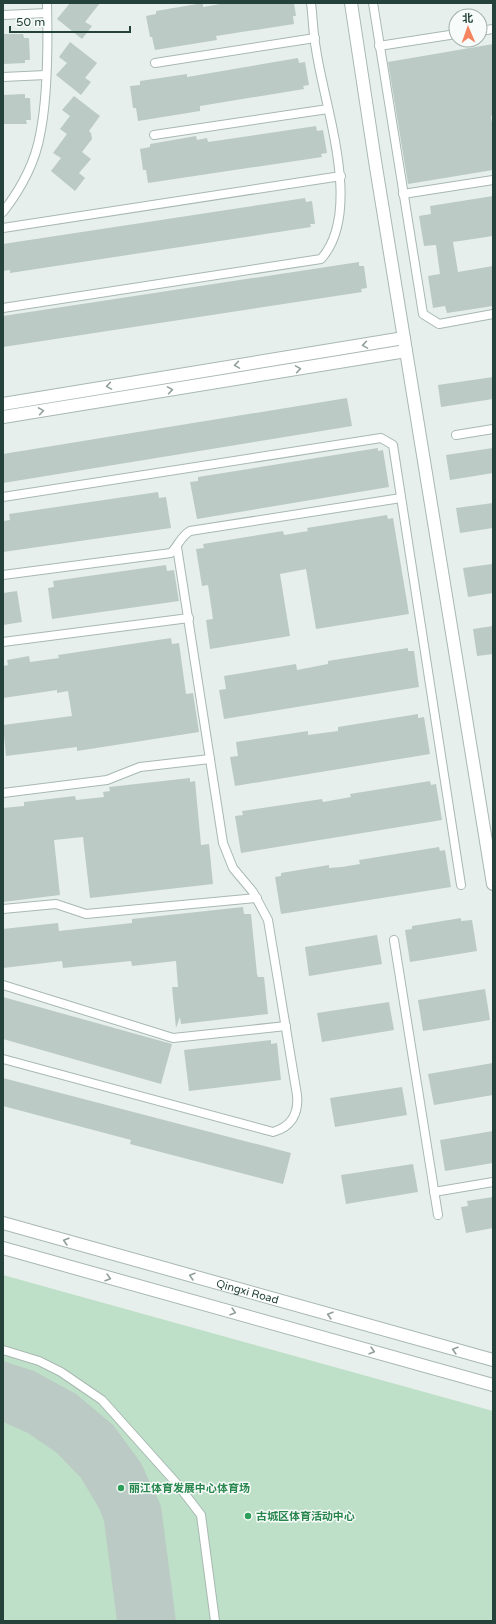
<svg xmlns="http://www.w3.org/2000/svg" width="496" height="1624" font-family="'Varela Round','Noto Sans SC',sans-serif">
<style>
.green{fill:#bfe0c8}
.building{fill:#bbcac4}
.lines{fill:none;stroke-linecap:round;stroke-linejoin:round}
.service-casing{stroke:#a8b8b2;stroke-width:10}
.minor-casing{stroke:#a8b8b2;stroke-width:14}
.tertiary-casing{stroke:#a8b8b2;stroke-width:14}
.service{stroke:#fff;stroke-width:8}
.minor{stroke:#fff;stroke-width:12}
.tertiary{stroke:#fff;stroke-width:12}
.oneway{stroke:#92a09c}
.leisure-dot{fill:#2e9e5b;stroke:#f7fbf9;stroke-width:1.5}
.labels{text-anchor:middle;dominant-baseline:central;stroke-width:3;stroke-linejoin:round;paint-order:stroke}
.street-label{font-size:11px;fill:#24423a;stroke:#f7fbf9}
.leisure-label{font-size:11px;font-weight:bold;fill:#27864d;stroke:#f7fbf9;text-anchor:start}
</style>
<rect width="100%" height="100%" fill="#e6efeb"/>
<polygon class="green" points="3,1275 493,1411 493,1621 3,1621"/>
<g class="building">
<polygon points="70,3 100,3 85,22 92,26 82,39 57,19"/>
<polygon points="203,3 203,7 226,3 294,3 296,16 293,16 294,24 216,36 217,40 155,50 152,37 150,37 146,16 156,14 156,11"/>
<polygon points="3,34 23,34 24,38 29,38 30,60 25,60 25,63 3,64"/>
<polygon points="70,42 97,63 85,78 91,82 81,95 56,75 67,63 59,57"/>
<polygon points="493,44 493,116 491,116 493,130 493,170 408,184 388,62"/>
<polygon points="298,58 299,63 305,62 309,85 303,86 304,89 200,106 200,111 138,121 136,108 133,108 130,86 140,85 140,81 187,74 187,77"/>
<polygon points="25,94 25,98 30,98 31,120 26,120 27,124 3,124 3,95"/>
<polygon points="74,96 100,116 89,131 91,133 92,139 82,152 91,159 79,173 85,178 75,191 51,171 61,158 53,153 67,134 60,129 70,116 62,110"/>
<polygon points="316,126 317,131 323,130 327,153 321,154 322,157 148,183 146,170 143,170 140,149 150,147 150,144 196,136 197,140 207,138 208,142"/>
<polygon points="493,196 493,236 453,242 458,272 493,266 493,306 447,313 445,306 433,308 428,276 440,274 436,245 424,246 419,216 431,214 430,206"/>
<polygon points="305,198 306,202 312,201 315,224 310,224 311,227 10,273 10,270 3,271 3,244"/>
<polygon points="359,262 359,266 364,266 367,288 361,289 362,292 3,347 3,316"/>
<polygon points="493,377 493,399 441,407 438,385"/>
<polygon points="347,398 352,426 3,483 3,454"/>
<polygon points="378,448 378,451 383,450 389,487 197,519 190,482 198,481 198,477"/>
<polygon points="493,448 493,473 450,480 446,455"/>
<polygon points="158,492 159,498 166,497 171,528 3,552 3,521 10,520 9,514"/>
<polygon points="493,503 493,528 460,533 456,508"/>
<polygon points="387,515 388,519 393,518 409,614 316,629 306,569 280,574 290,636 210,649 206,620 213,619 208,585 202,586 196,549 204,548 203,544 283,531 284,535 308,531 307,528"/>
<polygon points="492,564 493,593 468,597 463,568"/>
<polygon points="166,565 167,571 174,570 179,601 52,619 48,588 54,587 53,581"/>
<polygon points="17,591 22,622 3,625 3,593"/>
<polygon points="493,626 493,654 477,656 473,629"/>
<polygon points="171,638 172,644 179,643 186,694 193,693 199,732 77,751 77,747 6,756 3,725 72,716 68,691 57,693 57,690 3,698 3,666 8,665 7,660 29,656 30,662 59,658 58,655"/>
<polygon points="408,648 408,651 414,651 419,687 224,719 219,690 226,689 224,676 296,664 297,670 328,664 328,661"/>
<polygon points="418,714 418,718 424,717 430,754 235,786 230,757 238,756 236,742 308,731 308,735 338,731 338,727"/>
<polygon points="190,778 190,782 195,781 201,845 209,844 213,884 90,898 83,837 54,840 60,895 3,902 3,808 24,806 24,802 75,796 76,800 104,797 103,792 110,791 109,787"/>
<polygon points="430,781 431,785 436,784 442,820 241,853 235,816 243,815 242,811 322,799 323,802 351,797 350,794"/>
<polygon points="439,847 440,851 445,850 451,887 281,914 275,877 281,876 281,873 329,865 329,868 342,867 360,864 359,860"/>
<polygon points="243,907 244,914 251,914 257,974 258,977 264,977 268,1014 181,1024 180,1017 176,1028 172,987 178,987 176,961 132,966 131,961 63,968 62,961 3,968 3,929 58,923 59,931 132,923 132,919"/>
<polygon points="461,918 461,921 472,920 477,951 410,962 405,930 412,929 412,926"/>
<polygon points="377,935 382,964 309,976 305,947"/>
<polygon points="485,989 490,1020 423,1031 418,1000"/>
<polygon points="3,997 172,1044 161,1084 3,1039"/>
<polygon points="389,1002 394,1030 322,1042 317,1013"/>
<polygon points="271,1040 271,1044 277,1043 281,1080 189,1091 184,1050"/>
<polygon points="493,1063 493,1095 434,1105 428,1074"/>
<polygon points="3,1078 291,1153 283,1184 130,1144 131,1140 3,1106"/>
<polygon points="402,1087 407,1115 335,1127 330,1098"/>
<polygon points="493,1131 493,1163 445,1171 440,1140"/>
<polygon points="413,1164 418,1192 346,1204 341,1175"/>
<polygon points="493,1197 493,1228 466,1233 461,1207 468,1206 467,1201"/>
<polygon points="3,1361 34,1371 76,1394 113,1425 141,1463 161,1506 176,1621 117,1621 104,1521 99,1508 81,1478 57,1453 28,1433 3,1422"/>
</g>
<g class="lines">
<defs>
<g id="service">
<polyline points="373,3 423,314 439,324 493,314"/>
<polyline points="3,15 47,13"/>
<polyline points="480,31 493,29"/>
<polyline points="379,46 456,34"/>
<polyline points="155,63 315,38"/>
<polyline points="3,77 46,75"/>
<polyline points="154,135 328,109"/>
<polyline points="403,194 493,180"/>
<path d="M3,212C20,190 35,163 40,135C48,96 48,43 47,3"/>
<polyline points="3,228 341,176"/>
<path d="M3,308L321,259C364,211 324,106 316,49C313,34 313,18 311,3"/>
<polyline points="456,435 493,429"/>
<polyline points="3,497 381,438 393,445 461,885"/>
<path d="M3,575L171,553C178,546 181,536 190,531L401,498"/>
<polyline points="3,642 189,618"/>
<polyline points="3,793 107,780 140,767 210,759"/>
<polyline points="3,909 56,904 86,914 257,898"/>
<polyline points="394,940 438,1215"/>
<polyline points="3,985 173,1038 286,1026"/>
<path d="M3,1059L273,1132C291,1127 299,1114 297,1095L268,920L253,892L233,868L223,843L177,547"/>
<polyline points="434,1192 493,1182"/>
<polyline points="3,1350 39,1361 61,1372 102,1400 178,1485 201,1515 215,1621"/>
</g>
<g id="minor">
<polyline points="351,3 375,161 493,884"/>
<polyline points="3,404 404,338"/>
<polyline points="3,417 406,351"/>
</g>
<g id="tertiary">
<path id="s1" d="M3,1223L493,1360"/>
<polyline points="3,1248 493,1385"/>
</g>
</defs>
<use href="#service" class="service-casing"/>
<use href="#minor" class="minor-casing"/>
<use href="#tertiary" class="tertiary-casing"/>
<use href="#service" class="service"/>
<use href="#minor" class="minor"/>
<use href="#tertiary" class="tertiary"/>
</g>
<defs><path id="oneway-chevron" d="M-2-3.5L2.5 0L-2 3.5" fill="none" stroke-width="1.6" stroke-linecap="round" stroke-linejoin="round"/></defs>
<g class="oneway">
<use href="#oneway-chevron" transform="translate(365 345) rotate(171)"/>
<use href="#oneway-chevron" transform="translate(237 365) rotate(171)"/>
<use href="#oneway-chevron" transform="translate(298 369) rotate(-9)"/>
<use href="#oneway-chevron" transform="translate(109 386) rotate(171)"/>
<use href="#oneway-chevron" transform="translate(170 390) rotate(-9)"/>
<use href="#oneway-chevron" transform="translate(41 411) rotate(-9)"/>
<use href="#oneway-chevron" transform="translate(66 1241) rotate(-164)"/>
<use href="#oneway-chevron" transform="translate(192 1276) rotate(-164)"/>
<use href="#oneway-chevron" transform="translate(108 1278) rotate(16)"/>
<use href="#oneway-chevron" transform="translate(233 1312) rotate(16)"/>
<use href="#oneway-chevron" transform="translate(330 1315) rotate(-164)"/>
<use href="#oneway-chevron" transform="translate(455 1350) rotate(-164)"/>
<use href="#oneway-chevron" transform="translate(372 1351) rotate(16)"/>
</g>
<g class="leisure-dot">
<circle cx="121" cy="1488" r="4"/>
<circle cx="248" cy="1516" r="4"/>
</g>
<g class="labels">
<g class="street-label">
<text stroke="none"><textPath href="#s1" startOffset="254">Qingxi Road</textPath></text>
</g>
<g class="leisure-label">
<text x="129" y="1488">丽江体育发展中心体育场</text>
<text x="256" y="1516">古城区体育活动中心</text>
</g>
</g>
<rect width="496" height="1624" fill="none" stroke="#24423a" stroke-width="8"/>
<g transform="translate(468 28) rotate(358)"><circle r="19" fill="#f7fbf9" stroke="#a3b1ad"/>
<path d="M0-3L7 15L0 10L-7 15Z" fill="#f4845f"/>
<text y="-6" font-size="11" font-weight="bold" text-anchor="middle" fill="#24423a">北</text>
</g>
<path d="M10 26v6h120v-6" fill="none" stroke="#24423a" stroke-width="2"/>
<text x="16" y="26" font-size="12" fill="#24423a" stroke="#f7fbf9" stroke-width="3" paint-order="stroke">50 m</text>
</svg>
